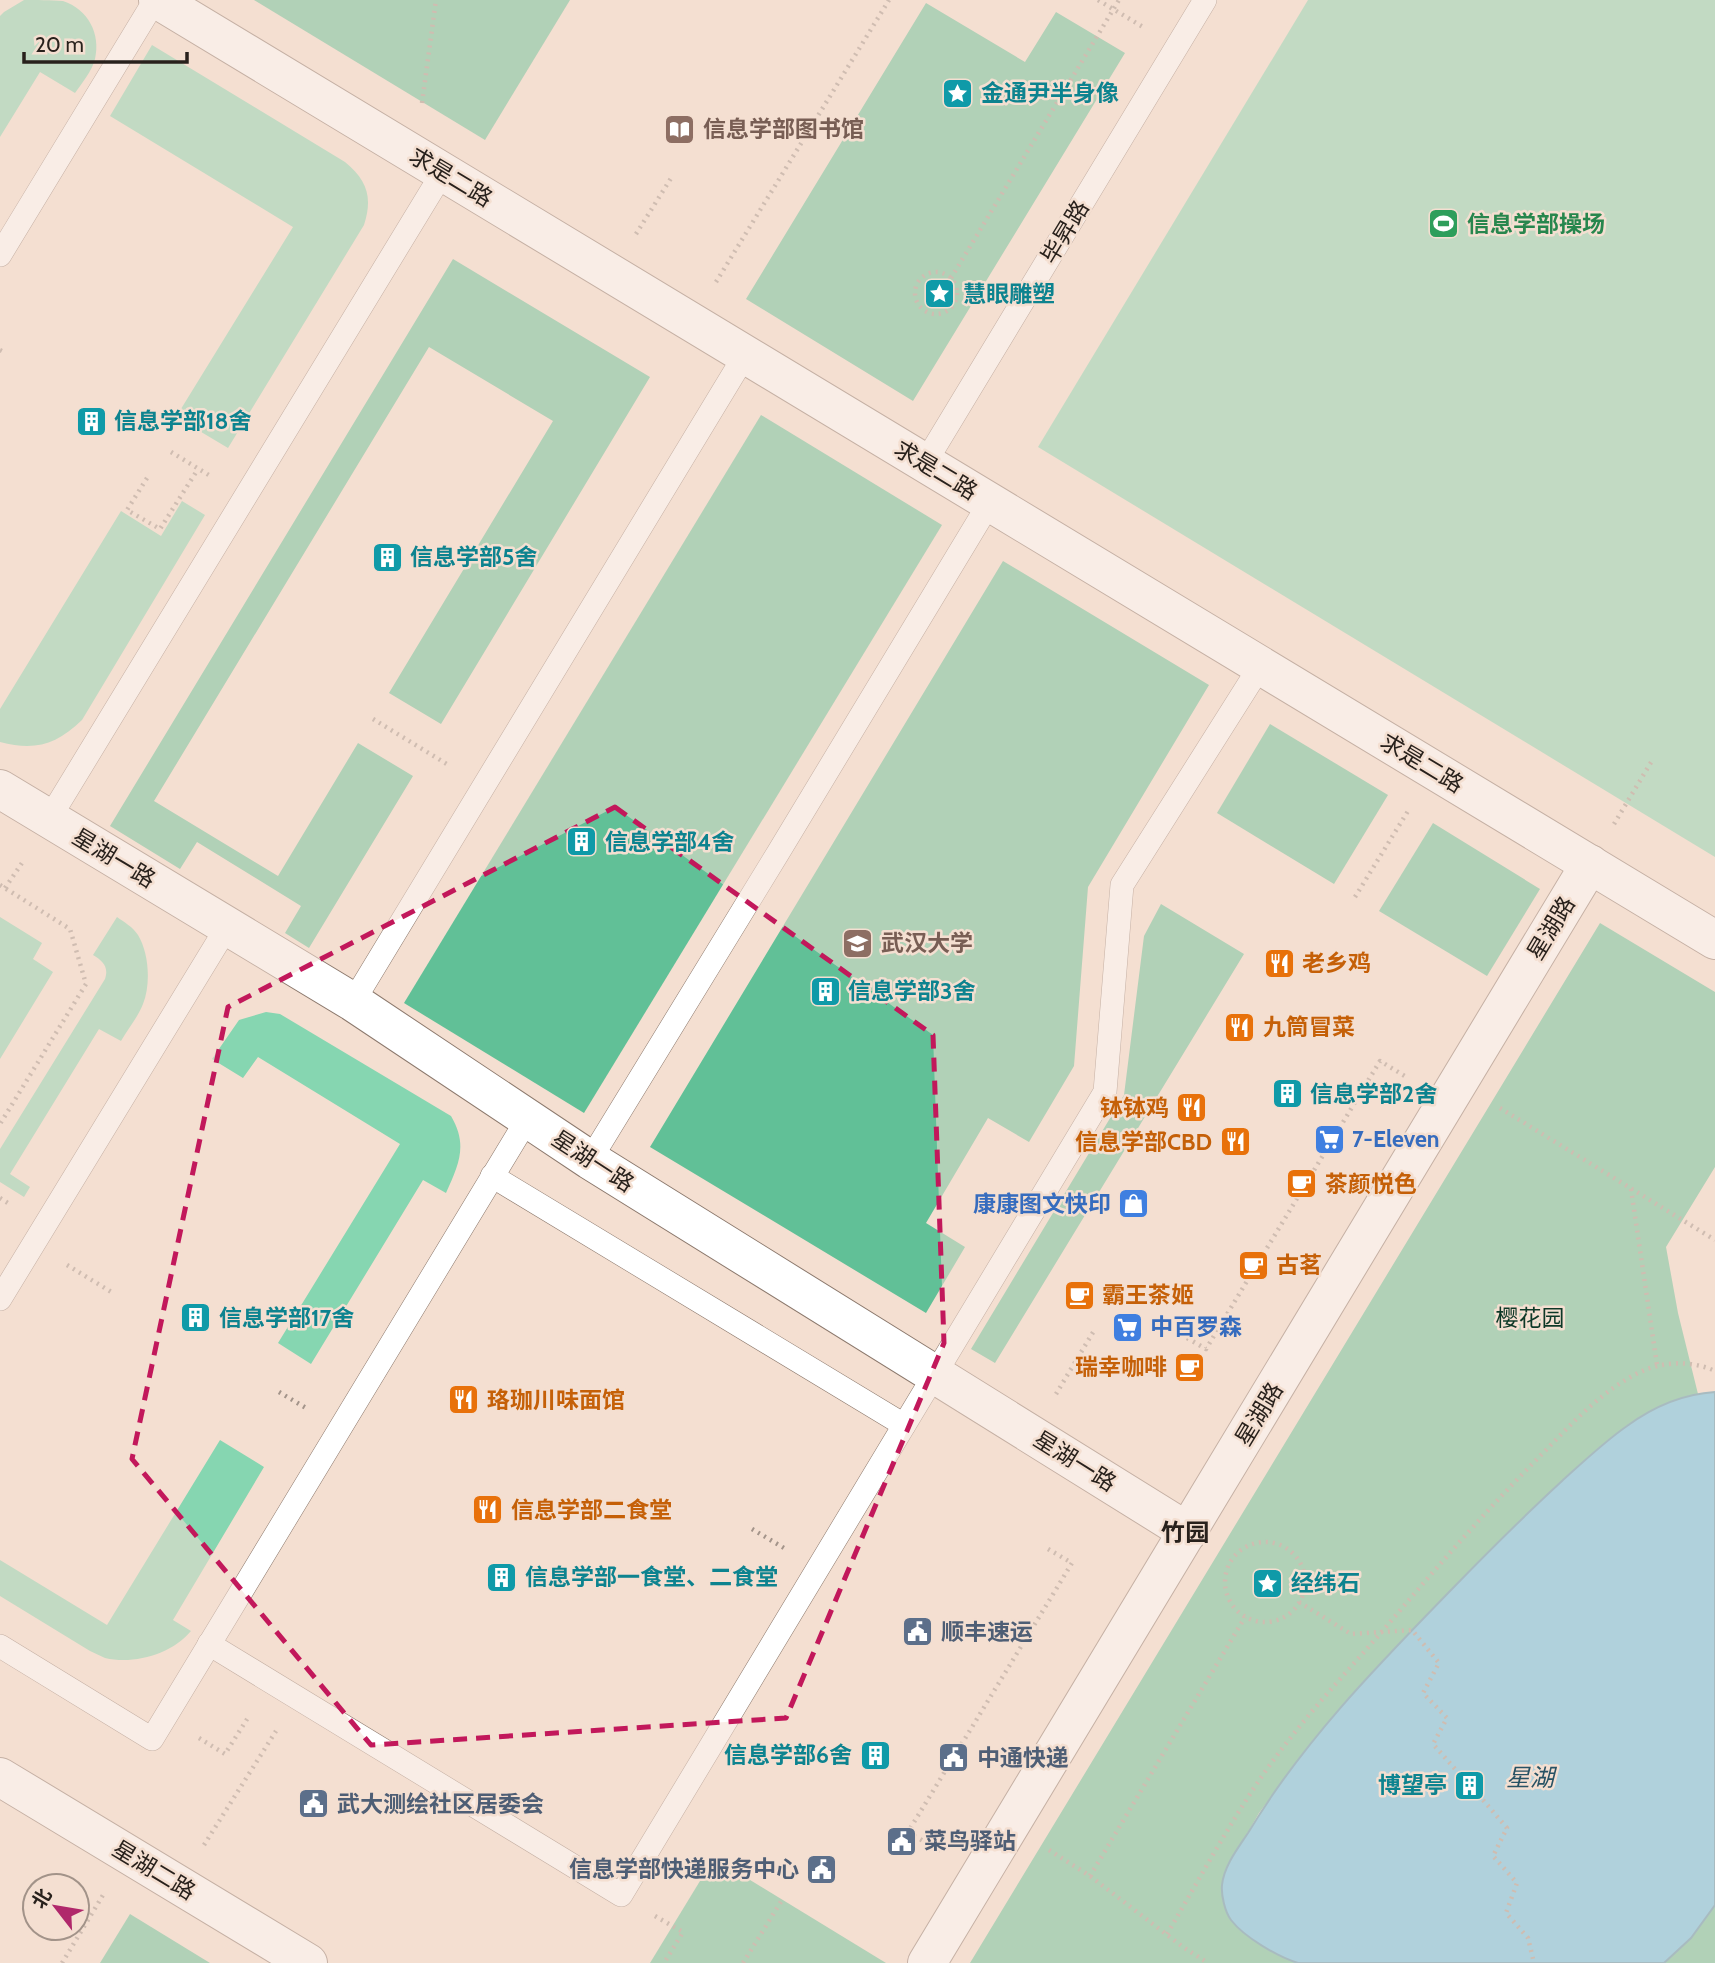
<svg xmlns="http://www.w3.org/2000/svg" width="1715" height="1963" font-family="Cabin,'Noto Sans SC',sans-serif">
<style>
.green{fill:#86d6b1}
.forest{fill:#61c097}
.water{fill:#5dc1e9;stroke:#4d91ac;stroke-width:2}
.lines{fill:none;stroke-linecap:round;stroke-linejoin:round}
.service-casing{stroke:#8c796d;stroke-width:24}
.minor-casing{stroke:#8c796d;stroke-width:40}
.path{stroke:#a3948a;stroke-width:4.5;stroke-dasharray:2 5;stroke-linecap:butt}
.service{stroke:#fff;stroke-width:23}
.minor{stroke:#fff;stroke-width:38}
.marked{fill:none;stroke:#c2185b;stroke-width:5;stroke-dasharray:14 9;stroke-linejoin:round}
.labels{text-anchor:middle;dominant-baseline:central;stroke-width:5;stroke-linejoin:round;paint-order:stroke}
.culture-label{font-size:23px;font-weight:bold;fill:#0d838f;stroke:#f4dfd1;text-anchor:start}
.education-label{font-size:23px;font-weight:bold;fill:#785e54;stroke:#f4dfd1;text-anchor:start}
.street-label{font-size:23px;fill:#28211c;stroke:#f4dfd1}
.leisure-label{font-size:23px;font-weight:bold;fill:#27864d;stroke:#f4dfd1;text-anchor:start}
.food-label{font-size:23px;font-weight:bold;fill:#c56008;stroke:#f4dfd1;text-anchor:start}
.shop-label{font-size:23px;font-weight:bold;fill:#366cbe;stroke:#f4dfd1;text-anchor:start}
.park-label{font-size:23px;fill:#0d3827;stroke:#f4dfd1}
.service-label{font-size:23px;font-weight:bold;fill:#4e5e75;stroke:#f4dfd1;text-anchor:start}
.neighbourhood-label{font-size:24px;font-weight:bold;fill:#28211c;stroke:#f4dfd1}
.water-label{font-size:24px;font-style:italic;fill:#275264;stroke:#f4dfd1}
</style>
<rect width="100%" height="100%" fill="#f4dfd1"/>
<g class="green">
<path d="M24,0C36,0 52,0 63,1C88,9 101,34 95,59C92,71 82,83 75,93L40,72L0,137V16L4,12Z"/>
<polygon points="1308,0 1715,0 1715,857 1038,447"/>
<path d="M152,45L345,162C367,180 373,197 364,225L228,448L176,417L293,227L110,116Z"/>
<path d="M182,501L205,515L82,720C56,745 35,751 0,742V709L121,511L161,536Z"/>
<polygon points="0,917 42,943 33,959 53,972 0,1059"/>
<path d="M117,917C124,922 133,927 138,935C149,953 151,984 143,1004C138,1017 128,1029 121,1041L99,1029L10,1174L30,1187L24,1197L0,1182V1149L105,979C109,967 103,961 93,955Z"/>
<path d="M266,1012L280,1014L451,1116C468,1145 459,1164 446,1193L423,1180L311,1364L278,1343L400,1144L258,1057L243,1078L212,1059L239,1020Z"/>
<path d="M220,1440L264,1467L173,1620L191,1631C172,1654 134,1665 105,1658C100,1656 95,1653 90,1651L0,1596V1560L107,1625Z"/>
</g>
<g class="forest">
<polygon points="254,0 570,0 485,140"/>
<polygon points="926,3 1025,62 1056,12 1125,53 913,401 746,299"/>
<polygon points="453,259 650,377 441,724 389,693 553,421 429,347 154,801 278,876 358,743 413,776 309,948 285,933 301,906 197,842 180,869 110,826"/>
<polygon points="761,415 942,525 584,1113 404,1003"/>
<polygon points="1003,561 1209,685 1088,887 1074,1066 1029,1142 988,1118 926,1223 965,1247 926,1313 650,1147"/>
<polygon points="1270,724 1388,795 1334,884 1217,813"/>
<polygon points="1433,823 1540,889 1487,976 1379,911"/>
<polygon points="1161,904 1244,954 995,1363 971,1349 1124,1095 1144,936"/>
<path d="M1600,923L1715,992V1167L1666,1247L1678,1313L1698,1394L1675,1400L1653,1410L1628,1425L1575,1470L1491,1549L1403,1640L1313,1740L1259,1813L1227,1869L1230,1919C1249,1938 1273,1955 1298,1963H970Z"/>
<polygon points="714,1858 886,1963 650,1963"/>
<polygon points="1715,1905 1715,1963 1664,1963 1691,1938"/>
<polygon points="130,1914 210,1963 100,1963"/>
</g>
<path class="water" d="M1715,1392V1905L1691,1938L1664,1963H1298C1278,1957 1244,1937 1231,1920C1225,1912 1221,1895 1222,1885C1224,1866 1238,1848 1248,1833C1303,1741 1378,1665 1452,1589C1488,1552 1524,1516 1562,1481C1583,1462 1604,1442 1627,1426C1653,1407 1683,1394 1715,1392Z"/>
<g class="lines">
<defs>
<g id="service">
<polyline points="0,255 155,0"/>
<polyline points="925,463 1205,0"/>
<polyline points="49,819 443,172"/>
<polyline points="353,1002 745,355"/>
<polyline points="590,1160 778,853 990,502"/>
<polyline points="492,1176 904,1425"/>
<polyline points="0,1299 227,927"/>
<polyline points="209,1644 621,1895 1105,1092 1122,885 1261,665"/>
<polyline points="0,1646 152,1739 528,1118"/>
</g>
<g id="minor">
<polyline points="158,0 1715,940"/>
<polyline points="0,789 353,1002 590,1160 1188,1532"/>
<polyline points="0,1777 308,1963"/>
<polyline points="927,1963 1590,864"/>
</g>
</defs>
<use href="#service" class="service-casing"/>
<use href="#minor" class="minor-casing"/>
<g class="path">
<polyline points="1098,0 1143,27"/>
<polyline points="422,103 436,0"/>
<polyline points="636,234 673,175"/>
<circle cx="936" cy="293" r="21"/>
<polyline points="951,278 1119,0"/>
<polyline points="716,282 889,0"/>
<polyline points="0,350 6,353"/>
<polyline points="171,452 212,477"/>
<polyline points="147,478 127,510 160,529 198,469"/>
<polyline points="373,719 450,766"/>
<polyline points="1614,824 1653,759"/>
<polyline points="0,885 70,929 86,984 0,1124"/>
<polyline points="5,888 24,860"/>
<polyline points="1355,897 1408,811"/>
<polyline points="1500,1108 1715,1240"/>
<polyline points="1631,1189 1657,1365"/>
<polyline points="0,1198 11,1205"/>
<polyline points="67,1265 113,1293"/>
<polyline points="1187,1338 1206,1349 1380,1061 1408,1078"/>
<polyline points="279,1392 306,1408"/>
<polyline points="1056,1394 1095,1329"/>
<polyline points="752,1529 784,1548"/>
<circle cx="1265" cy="1582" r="40"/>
<polyline points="1299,1602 1351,1634 1412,1630 1439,1663 1423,1693 1447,1718 1433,1744 1456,1770"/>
<polyline points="199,1738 225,1754 249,1716"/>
<polyline points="1483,1800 1507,1828 1493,1856 1517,1883 1506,1913 1528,1938 1534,1963"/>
<polyline points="204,1845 276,1731"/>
<polyline points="1049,1850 1090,1876 1183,1947 1208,1963"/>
<polyline points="940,1851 908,1832 1072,1563 1048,1549"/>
<polyline points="1090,1876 1245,1617"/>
<polyline points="655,1916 683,1932 664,1963"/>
<path d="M1167,1934C1196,1885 1223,1835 1254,1788C1292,1730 1340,1680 1385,1628C1437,1567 1489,1507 1545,1451C1573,1422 1602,1391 1638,1373C1662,1361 1691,1360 1715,1371"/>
<polyline points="62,1963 103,1895"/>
<polyline points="743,1963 782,1900"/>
</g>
<use href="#service" class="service"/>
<use href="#minor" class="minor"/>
</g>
<path d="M0 0H1715V1963H0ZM615,807L933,1035L944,1343L786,1718L371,1745L132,1459L228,1007Z" fill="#f4dfd1" fill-opacity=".55" fill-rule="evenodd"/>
<path class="marked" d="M615,807L933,1035L944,1343L786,1718L371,1745L132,1459L228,1007Z"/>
<defs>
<symbol id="sight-square" viewBox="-11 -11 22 22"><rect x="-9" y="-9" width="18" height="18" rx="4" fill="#0f9aa8" stroke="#f4dfd1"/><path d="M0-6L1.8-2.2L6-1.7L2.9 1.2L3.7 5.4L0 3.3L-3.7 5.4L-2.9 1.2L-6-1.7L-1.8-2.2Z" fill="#fff"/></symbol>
<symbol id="library-square" viewBox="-11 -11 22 22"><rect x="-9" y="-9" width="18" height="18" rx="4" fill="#8d6e63" stroke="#f4dfd1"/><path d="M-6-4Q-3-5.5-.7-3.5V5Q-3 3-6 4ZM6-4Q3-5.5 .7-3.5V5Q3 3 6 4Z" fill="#fff"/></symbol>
<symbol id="stadium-square" viewBox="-11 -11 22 22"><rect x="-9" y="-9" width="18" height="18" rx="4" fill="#2e9e5b" stroke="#f4dfd1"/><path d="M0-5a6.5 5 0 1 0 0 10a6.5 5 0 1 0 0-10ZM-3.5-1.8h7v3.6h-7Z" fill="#fff"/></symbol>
<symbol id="building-square" viewBox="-11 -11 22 22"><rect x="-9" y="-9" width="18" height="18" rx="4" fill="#0f9aa8" stroke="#f4dfd1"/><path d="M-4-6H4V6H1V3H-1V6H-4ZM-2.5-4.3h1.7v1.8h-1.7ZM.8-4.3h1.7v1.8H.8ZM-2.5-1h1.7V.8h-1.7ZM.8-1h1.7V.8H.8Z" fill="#fff"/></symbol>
<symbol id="university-square" viewBox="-11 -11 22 22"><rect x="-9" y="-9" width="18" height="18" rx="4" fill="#8d6e63" stroke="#f4dfd1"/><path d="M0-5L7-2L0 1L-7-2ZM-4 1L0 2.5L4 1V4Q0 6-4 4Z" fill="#fff"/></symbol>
<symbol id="restaurant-square" viewBox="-11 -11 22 22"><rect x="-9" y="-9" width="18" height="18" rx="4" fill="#e8710a" stroke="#f4dfd1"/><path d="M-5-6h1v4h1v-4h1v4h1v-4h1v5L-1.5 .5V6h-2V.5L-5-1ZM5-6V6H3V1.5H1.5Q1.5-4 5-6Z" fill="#fff"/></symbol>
<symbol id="supermarket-square" viewBox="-11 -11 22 22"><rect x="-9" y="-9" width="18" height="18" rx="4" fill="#3f7fe0" stroke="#f4dfd1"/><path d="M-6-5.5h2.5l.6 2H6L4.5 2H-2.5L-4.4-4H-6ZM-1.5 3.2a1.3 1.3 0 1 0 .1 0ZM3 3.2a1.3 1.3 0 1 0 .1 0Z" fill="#fff"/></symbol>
<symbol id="cafe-square" viewBox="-11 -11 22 22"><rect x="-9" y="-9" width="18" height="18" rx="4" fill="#e8710a" stroke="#f4dfd1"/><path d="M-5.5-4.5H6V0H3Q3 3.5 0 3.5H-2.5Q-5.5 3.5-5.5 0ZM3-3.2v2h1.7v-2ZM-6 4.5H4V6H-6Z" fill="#fff"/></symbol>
<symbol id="shop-square" viewBox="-11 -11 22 22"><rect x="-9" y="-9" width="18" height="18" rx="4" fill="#3f7fe0" stroke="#f4dfd1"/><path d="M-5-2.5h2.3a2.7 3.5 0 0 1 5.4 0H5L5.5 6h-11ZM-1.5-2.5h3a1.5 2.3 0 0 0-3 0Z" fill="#fff"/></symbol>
<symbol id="civic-square" viewBox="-11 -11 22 22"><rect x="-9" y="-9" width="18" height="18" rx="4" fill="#5c6f8a" stroke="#f4dfd1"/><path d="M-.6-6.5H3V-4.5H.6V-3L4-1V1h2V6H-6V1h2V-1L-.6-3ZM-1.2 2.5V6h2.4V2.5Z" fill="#fff"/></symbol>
</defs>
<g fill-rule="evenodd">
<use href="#sight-square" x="940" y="76" width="35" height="35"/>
<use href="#library-square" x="662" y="112" width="35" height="35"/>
<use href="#stadium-square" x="1426" y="206" width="35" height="35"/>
<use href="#sight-square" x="922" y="276" width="35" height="35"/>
<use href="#building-square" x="74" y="404" width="35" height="35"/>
<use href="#building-square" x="370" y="540" width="35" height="35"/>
<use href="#building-square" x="564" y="824" width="35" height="35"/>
<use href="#university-square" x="840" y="926" width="35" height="35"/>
<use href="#restaurant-square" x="1262" y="946" width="35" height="35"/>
<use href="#building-square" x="808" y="974" width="35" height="35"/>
<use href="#restaurant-square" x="1222" y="1010" width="35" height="35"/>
<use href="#building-square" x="1270" y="1076" width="35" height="35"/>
<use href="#restaurant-square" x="1174" y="1090" width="35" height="35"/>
<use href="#supermarket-square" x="1312" y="1122" width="35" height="35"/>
<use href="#restaurant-square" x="1218" y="1124" width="35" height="35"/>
<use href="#cafe-square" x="1284" y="1166" width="35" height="35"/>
<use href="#shop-square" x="1116" y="1186" width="35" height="35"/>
<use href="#cafe-square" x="1236" y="1248" width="35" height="35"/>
<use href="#cafe-square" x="1062" y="1278" width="35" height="35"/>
<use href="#building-square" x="178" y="1300" width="35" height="35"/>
<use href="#supermarket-square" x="1110" y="1310" width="35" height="35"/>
<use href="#cafe-square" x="1172" y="1350" width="35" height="35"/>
<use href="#restaurant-square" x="446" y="1382" width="35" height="35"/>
<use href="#restaurant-square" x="470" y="1492" width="35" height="35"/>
<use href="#building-square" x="484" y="1560" width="35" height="35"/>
<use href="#sight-square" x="1250" y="1566" width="35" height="35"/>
<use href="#civic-square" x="900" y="1614" width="35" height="35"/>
<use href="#building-square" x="858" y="1738" width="35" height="35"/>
<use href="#civic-square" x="936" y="1740" width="35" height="35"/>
<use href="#building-square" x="1452" y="1768" width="35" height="35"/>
<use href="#civic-square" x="296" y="1786" width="35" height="35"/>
<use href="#civic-square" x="884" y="1824" width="35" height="35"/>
<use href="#civic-square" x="804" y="1852" width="35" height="35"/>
</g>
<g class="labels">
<g class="culture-label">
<text x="981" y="93">金通尹半身像</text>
<text x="963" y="294">慧眼雕塑</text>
<text x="114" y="421">信息学部18舍</text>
<text x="410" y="557">信息学部5舍</text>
<text x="605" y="842">信息学部4舍</text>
<text x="848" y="991">信息学部3舍</text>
<text x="1310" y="1094">信息学部2舍</text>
<text x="219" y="1318">信息学部17舍</text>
<text x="525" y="1577">信息学部一食堂、二食堂</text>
<text x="1291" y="1583">经纬石</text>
<text x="852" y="1755" text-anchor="end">信息学部6舍</text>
<text x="1447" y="1785" text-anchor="end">博望亭</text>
</g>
<g class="education-label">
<text x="703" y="129">信息学部图书馆</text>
<text x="881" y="943">武汉大学</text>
</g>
<g class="street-label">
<text transform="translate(451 177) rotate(31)">求是二路</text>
<text transform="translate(1065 232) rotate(-59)">毕昇路</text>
<text transform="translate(936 470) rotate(31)">求是二路</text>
<text transform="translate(1422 763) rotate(31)">求是二路</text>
<text transform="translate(114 858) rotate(31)">星湖一路</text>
<text transform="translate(1551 928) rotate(-59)">星湖路</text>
<text transform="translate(593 1161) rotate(33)">星湖一路</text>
<text transform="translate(1259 1414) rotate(-59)">星湖路</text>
<text transform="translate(1075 1461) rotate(32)">星湖一路</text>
<text transform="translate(154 1870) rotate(31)">星湖二路</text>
</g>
<g class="leisure-label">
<text x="1467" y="224">信息学部操场</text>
</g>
<g class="food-label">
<text x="1302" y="963">老乡鸡</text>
<text x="1263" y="1027">九筒冒菜</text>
<text x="1169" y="1108" text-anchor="end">钵钵鸡</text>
<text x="1212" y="1142" text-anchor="end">信息学部CBD</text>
<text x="1325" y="1184">茶颜悦色</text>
<text x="1276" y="1265">古茗</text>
<text x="1102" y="1295">霸王茶姬</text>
<text x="1167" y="1367" text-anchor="end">瑞幸咖啡</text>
<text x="487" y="1400">珞珈川味面馆</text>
<text x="511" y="1510">信息学部二食堂</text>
</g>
<g class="shop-label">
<text x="1352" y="1139">7-Eleven</text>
<text x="1111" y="1204" text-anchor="end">康康图文快印</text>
<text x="1150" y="1327">中百罗森</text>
</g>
<g class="park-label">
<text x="1530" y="1318">樱花园</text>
</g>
<g class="service-label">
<text x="941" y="1632">顺丰速运</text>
<text x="977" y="1758">中通快递</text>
<text x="337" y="1804">武大测绘社区居委会</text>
<text x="924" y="1841">菜鸟驿站</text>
<text x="799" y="1869" text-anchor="end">信息学部快递服务中心</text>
</g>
<g class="neighbourhood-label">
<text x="1185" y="1532">竹园</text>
</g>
<g class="water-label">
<text x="1530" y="1777">星湖</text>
</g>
</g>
<g transform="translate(56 1907) rotate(301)"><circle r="33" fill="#f4dfd1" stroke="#a29389" stroke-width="2"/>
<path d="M0-5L12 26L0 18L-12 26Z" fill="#b0286b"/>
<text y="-10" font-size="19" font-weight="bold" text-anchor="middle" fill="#28211c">北</text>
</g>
<path d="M24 52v10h163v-10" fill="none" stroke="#28211c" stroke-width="3.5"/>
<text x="35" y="52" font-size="21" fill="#28211c" stroke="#f4dfd1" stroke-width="5" paint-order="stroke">20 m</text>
</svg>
